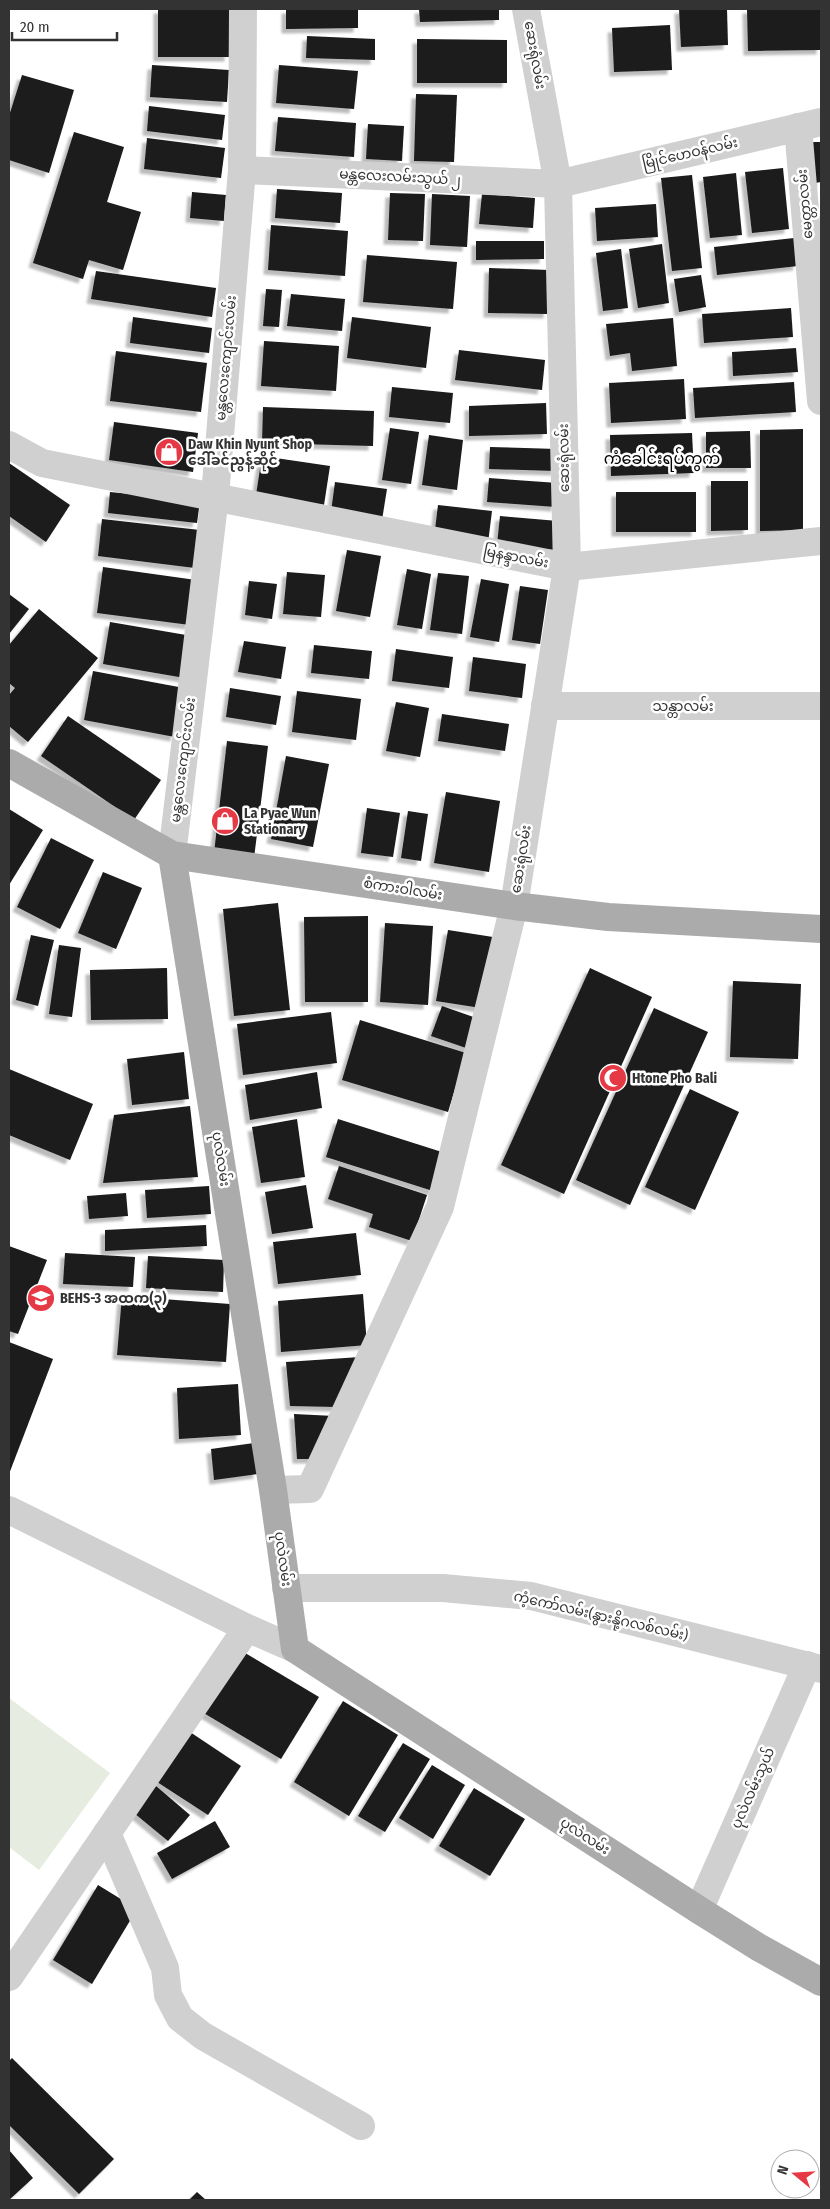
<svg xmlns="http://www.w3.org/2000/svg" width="830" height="2209" font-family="'Fira Sans Condensed','Noto Sans Myanmar',sans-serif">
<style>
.green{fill:#e6ecdf}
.building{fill:#1a1a1a;filter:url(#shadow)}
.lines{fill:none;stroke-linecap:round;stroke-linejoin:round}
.minor{stroke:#d0d0d0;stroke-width:28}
.major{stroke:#ababab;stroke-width:28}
.labels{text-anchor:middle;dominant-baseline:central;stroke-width:5;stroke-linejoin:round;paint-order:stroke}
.street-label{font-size:14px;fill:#333;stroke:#fff}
.poi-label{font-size:14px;font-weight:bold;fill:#333;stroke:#fff;text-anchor:start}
.quarter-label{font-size:16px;fill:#000;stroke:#fff}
</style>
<defs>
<filter id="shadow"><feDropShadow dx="-4.5" dy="4.5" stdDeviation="1" flood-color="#0004"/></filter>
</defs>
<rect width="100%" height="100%" fill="#fff"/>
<polygon class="green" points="9,1698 110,1773 39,1870 9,1847"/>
<g class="building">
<rect x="158" y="9" width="71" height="48"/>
<polygon points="286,9 358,9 358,28 286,29"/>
<polygon points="419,9 499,9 499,20 420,22"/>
<polygon points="679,9 727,9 728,45 681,47"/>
<polygon points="747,9 821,9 821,50 748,51"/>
<polygon points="670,25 672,70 614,72 612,28"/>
<polygon points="307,36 375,39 375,60 306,58"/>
<polygon points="417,39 507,40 507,83 417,83"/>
<polygon points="152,65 229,70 227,102 150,97"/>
<polygon points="279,65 358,71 354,109 276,103"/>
<polygon points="22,75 74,90 49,173 9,160 9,116"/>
<polygon points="416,94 457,95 454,162 414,161"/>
<polygon points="149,106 225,115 222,140 147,131"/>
<polygon points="278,117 356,123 354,157 275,151"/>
<polygon points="368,124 404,126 402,161 366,159"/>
<polygon points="74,132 124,147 107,202 141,212 123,270 89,260 83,279 33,263"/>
<polygon points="147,138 225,148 221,178 144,169"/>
<polygon points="811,142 821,142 821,182 815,183"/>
<polygon points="783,168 789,229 752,233 745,172"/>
<polygon points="736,173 742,235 710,238 703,177"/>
<polygon points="692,175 702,268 672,271 661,178"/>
<polygon points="277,189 342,193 340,223 275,218"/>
<polygon points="192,192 226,195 224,221 190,218"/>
<polygon points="390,193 425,194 423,241 388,240"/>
<polygon points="432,194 470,196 467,247 430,245"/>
<polygon points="482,194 535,198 533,228 479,224"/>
<polygon points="656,204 658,237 597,241 595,208"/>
<polygon points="271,225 348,231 345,276 268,270"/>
<polygon points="794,238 798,266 717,275 714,247"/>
<polygon points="476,241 544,241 544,259 476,260"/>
<polygon points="662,244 669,303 638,308 629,249"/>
<polygon points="621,249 628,308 603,311 596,253"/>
<polygon points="367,255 457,262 453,309 363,302"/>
<polygon points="489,268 550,270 548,314 488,313"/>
<polygon points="96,271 216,288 212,317 91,299"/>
<polygon points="701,275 706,307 679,312 674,279"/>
<polygon points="266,289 282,290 279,327 263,326"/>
<polygon points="291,294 345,299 342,331 287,326"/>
<polygon points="791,308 793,337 704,343 702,314"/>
<polygon points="133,317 212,328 209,353 130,343"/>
<polygon points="352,317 431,327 426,368 347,358"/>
<polygon points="673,318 677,366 632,371 630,353 610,356 606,324"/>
<polygon points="264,341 339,346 336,391 261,386"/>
<polygon points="796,348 798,372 733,376 732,352"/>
<polygon points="459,350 545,360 542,390 455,380"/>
<polygon points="116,351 207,363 201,412 110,401"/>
<polygon points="684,379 686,419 611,423 609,383"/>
<polygon points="794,382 796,412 695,418 693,388"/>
<polygon points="392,387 453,393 450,423 389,417"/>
<polygon points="546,403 547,434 469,436 469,406"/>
<polygon points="263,407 374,411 373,446 262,443"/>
<polygon points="114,422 198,433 193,472 109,460"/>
<polygon points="390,428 419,432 411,484 382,480"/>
<polygon points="803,429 803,530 760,531 760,430"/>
<polygon points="750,431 751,468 706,468 706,432"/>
<polygon points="692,433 694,473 611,476 610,435"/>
<polygon points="429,435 463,440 457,490 422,485"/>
<polygon points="490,447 557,449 556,471 489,469"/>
<polygon points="262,456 330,466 324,505 256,495"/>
<polygon points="9,463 70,505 46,542 9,516"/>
<polygon points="489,478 558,483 556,507 487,502"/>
<polygon points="711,481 748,481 748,530 711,531"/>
<polygon points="335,482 387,489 382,520 331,512"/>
<polygon points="110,492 200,501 197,523 108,513"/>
<rect x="616" y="492" width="80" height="40"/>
<polygon points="438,505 492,511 488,543 434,538"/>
<polygon points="500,516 558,521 555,550 497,545"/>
<polygon points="102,519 200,530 195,568 98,556"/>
<polygon points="347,550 381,556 370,617 336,611"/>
<polygon points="103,567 196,580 190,625 97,613"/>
<polygon points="407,569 431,574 422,629 397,625"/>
<polygon points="287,572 325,575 321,617 283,614"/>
<polygon points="438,573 469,576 462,634 430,630"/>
<polygon points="481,579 509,584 499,642 470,637"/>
<polygon points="249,581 277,584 272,619 245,615"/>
<polygon points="520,586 548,590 540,644 512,640"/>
<polygon points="9,594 29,609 9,634"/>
<polygon points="39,609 98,658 28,742 9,726 9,695 15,688 9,683 9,645"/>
<polygon points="110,622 192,636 185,678 103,664"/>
<polygon points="244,641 286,647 281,679 238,672"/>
<polygon points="314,645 372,651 369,679 311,673"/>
<polygon points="396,649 453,657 449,688 392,681"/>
<polygon points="473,657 526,664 522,698 469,691"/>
<polygon points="93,671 184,688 175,737 84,720"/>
<polygon points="230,688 281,696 276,725 226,717"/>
<polygon points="297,691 361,699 356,740 292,732"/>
<polygon points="396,702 429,708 420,757 386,751"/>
<polygon points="442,714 509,724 505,751 438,741"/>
<polygon points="68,716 161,780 134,820 41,756"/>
<polygon points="227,741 268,746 254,858 214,853"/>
<polygon points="286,756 329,764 313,847 271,839"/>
<polygon points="446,792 500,801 489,872 434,863"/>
<polygon points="367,808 400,813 393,857 361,853"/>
<polygon points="9,809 43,830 9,885"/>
<polygon points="408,811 428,814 421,861 401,858"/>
<polygon points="51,838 94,860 60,929 17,907"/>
<polygon points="103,872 142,888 116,949 78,933"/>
<polygon points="278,903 290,1010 234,1016 223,909"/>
<polygon points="368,916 368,1002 305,1002 304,917"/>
<polygon points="385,923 433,926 428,1005 380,1002"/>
<polygon points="448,930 493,937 481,1008 436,1001"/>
<polygon points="31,935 54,940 38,1006 16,1000"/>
<polygon points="59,945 81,948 72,1017 49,1014"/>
<polygon points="167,968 168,1019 91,1020 90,970"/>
<polygon points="590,968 652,997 564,1194 501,1165"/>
<polygon points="733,981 801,984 798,1059 730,1057"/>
<polygon points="442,1006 482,1020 472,1050 431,1036"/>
<polygon points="654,1008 708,1032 630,1205 576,1180"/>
<polygon points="331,1012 337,1063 243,1075 237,1024"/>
<polygon points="360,1020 466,1053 448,1112 342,1080"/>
<polygon points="184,1052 189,1099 132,1105 127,1059"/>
<polygon points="9,1069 93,1104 70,1160 9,1135"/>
<polygon points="317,1072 322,1108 250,1120 245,1085"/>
<polygon points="690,1089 739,1112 695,1210 645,1187"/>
<polygon points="190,1106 198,1177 103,1183 114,1115"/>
<polygon points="297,1119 305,1177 261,1183 252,1127"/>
<polygon points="338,1119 445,1153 433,1191 326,1157"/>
<polygon points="339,1166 427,1195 412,1241 369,1227 373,1214 328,1199"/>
<polygon points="306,1185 313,1228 272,1234 265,1192"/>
<polygon points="209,1186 211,1214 147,1218 145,1190"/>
<polygon points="126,1193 128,1216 89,1219 87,1196"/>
<polygon points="206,1225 207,1246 105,1251 105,1230"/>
<polygon points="356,1233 361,1275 278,1284 273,1242"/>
<polygon points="9,1246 47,1260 18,1334 9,1331"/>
<polygon points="65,1253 135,1257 133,1287 63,1284"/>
<polygon points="148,1256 224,1260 223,1292 146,1288"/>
<polygon points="363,1294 367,1345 281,1352 278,1301"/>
<polygon points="122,1296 230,1304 226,1362 117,1355"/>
<polygon points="9,1342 53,1359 9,1474"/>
<polygon points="360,1357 337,1407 290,1406 286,1362"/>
<polygon points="238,1384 241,1435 179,1439 177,1388"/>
<polygon points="294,1414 334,1416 316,1459 297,1459"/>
<polygon points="254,1443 258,1474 214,1480 211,1449"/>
<polygon points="240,1650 319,1697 281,1759 202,1712"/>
<polygon points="343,1701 398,1735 349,1816 294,1782"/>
<polygon points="184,1728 241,1766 208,1815 151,1778"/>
<polygon points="403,1743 430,1759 385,1832 358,1816"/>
<polygon points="432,1765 465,1785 433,1839 399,1818"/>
<polygon points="156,1786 190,1815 168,1841 134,1813"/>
<polygon points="474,1788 525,1819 490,1876 439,1846"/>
<polygon points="215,1821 230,1847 172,1879 157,1853"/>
<polygon points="98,1885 137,1909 92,1984 53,1960"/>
<polygon points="12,2058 114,2159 79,2194 9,2125 9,2061"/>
<polygon points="9,2150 33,2178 9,2200"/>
<polygon points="197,2192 206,2200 189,2200"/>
</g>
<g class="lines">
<g class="minor">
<polyline points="798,127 821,401"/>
<polyline points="242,170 558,184 821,122"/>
<polyline points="9,445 42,463 567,567 821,541"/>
<polyline points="545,706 821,706"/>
<polyline points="172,855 215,496 242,170 243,9"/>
<polyline points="273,1490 310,1489 440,1207 514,906 567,567 558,184 526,9"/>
<polyline points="9,1510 247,1628 295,1649"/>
<polyline points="286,1588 443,1588 531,1596 821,1669"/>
<polyline points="107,1833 165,1968 168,1995 180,2018 203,2036 361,2126"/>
<polyline points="699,1910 807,1665"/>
<polyline points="9,1977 247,1628"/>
</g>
<g class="major">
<polyline points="9,763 172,855 514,906 608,917 821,929"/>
<polyline points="172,855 273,1490 295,1649 699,1910 758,1947 821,1982"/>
</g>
</g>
<defs>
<symbol id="shop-disc" viewBox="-11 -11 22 22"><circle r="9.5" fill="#e63946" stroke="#fff"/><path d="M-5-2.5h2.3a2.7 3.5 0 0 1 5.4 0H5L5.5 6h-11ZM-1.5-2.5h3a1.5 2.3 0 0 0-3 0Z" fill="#fff"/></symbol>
<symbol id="mosque-disc" viewBox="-11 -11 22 22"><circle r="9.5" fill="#e63946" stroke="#fff"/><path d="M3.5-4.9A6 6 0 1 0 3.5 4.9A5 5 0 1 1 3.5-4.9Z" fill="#fff"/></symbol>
<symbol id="school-disc" viewBox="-11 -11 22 22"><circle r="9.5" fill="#e63946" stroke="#fff"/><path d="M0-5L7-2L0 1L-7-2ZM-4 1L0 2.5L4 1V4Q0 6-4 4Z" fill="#fff"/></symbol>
</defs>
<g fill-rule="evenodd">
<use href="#shop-disc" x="153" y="436" width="32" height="32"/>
<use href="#shop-disc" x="209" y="805" width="32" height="32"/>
<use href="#mosque-disc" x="597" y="1062" width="32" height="32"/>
<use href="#school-disc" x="25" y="1282" width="32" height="32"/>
</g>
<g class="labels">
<g class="street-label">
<text transform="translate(535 55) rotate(80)">ဆေးရုံလမ်း</text>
<text transform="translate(690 153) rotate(-13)">မြိုင်ဟေဝန်လမ်း</text>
<text transform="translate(400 177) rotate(3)">မန္တလေးလမ်းသွယ် ၂</text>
<text transform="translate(805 204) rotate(-95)">မေတ္တာလမ်း</text>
<text transform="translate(226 358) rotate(-85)">မန္တလေးကျောင်းလမ်း</text>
<text transform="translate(564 458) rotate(-91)">ဆေးရုံလမ်း</text>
<text transform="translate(516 557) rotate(11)">မြနန္ဒာလမ်း</text>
<text x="683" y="706">သန္တာလမ်း</text>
<text transform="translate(183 760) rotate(-83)">မန္တလေးကျောင်းလမ်း</text>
<text transform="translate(521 859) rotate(-81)">ဆေးရုံလမ်း</text>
<text transform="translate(403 889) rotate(9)">စံကားဝါလမ်း</text>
<text transform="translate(221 1159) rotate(81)">ပုလဲလမ်း</text>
<text transform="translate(283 1559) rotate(82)">ပုလဲလမ်း</text>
<text transform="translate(601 1616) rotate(13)">ကံ့ကော်လမ်း(နွားနို့ဂလစ်လမ်း)</text>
<text transform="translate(753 1788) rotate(-66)">ပုလဲလမ်းသွယ်</text>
<text transform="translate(585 1836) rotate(33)">ပုလဲလမ်း</text>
</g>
<g class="poi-label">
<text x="188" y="444">Daw Khin Nyunt Shop<tspan x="188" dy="16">ဒေါ်ခင်ညွန့်ဆိုင်</tspan></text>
<text x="244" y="813">La Pyae Wun<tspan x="244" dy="16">Stationary</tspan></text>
<text x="632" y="1078">Htone Pho Bali</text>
<text x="60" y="1298">BEHS-3 အထက(၃)</text>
</g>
<g class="quarter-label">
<text x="662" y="458">ကံခေါင်းရပ်ကွက်</text>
</g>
</g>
<rect width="830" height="2209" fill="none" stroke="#333333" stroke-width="20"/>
<g transform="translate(795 2174) rotate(288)"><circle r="24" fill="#ffffff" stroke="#adadad"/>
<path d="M0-4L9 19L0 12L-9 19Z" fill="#e63946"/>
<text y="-8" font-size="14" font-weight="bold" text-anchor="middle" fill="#333333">N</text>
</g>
<path d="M12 32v8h105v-8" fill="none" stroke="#333333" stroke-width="2.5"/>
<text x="20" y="32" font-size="15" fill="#333333" stroke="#ffffff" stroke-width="4" paint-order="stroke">20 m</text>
</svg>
